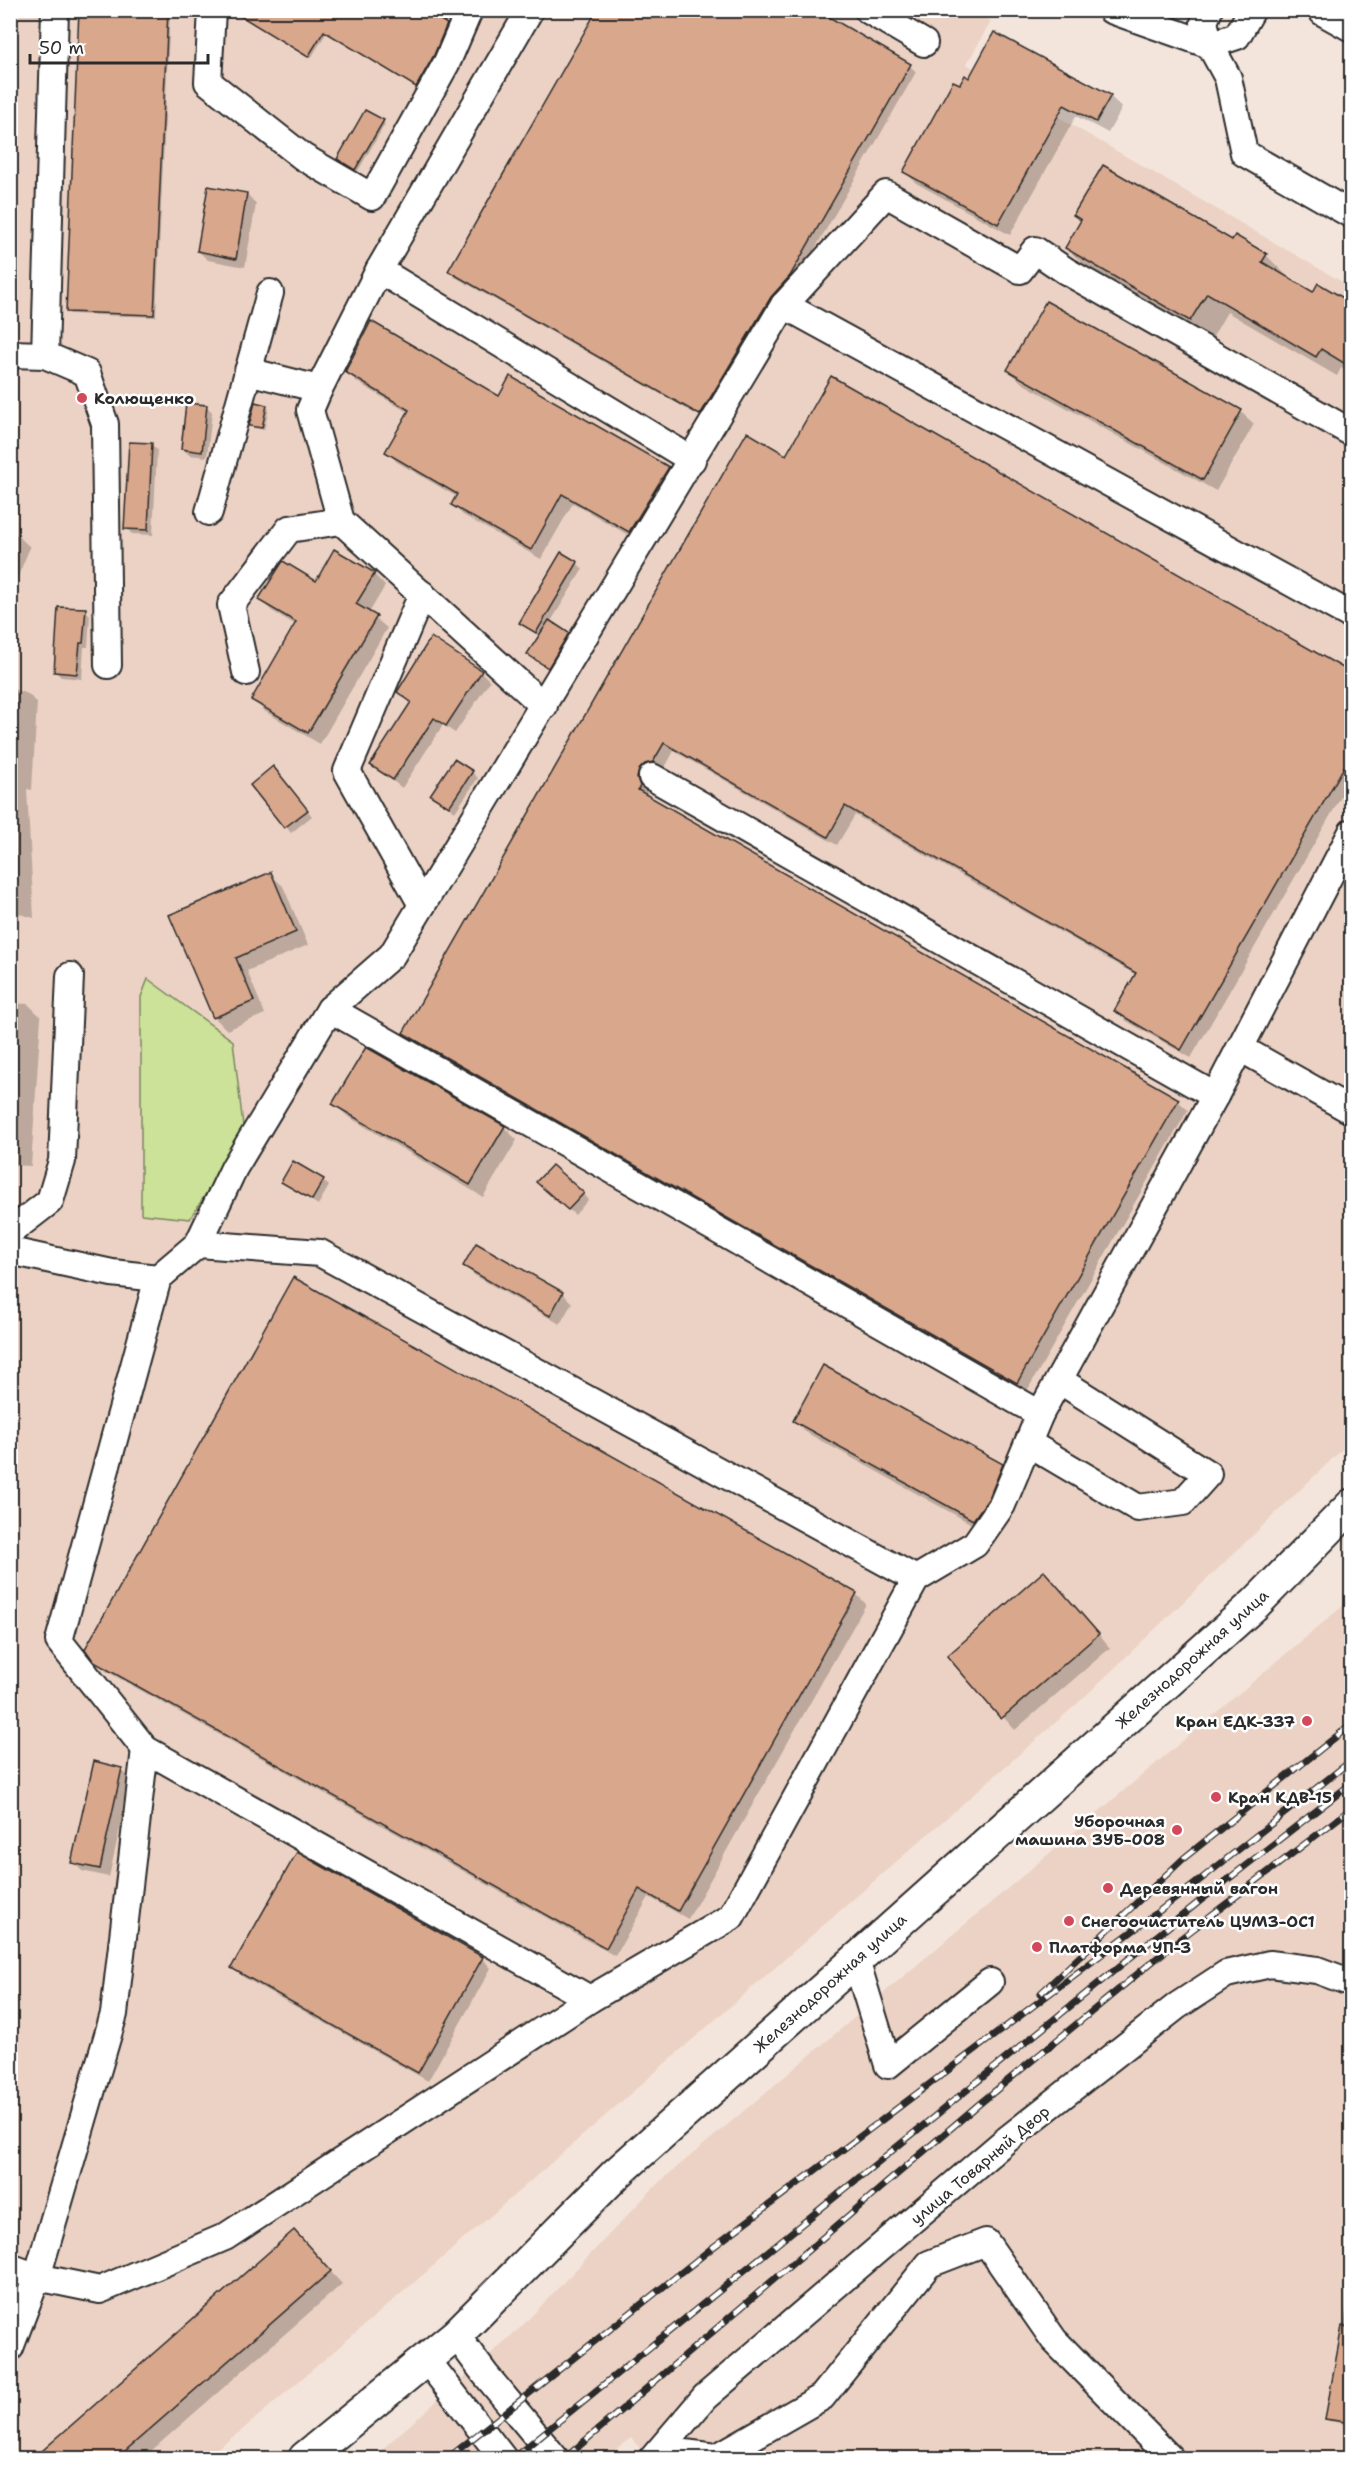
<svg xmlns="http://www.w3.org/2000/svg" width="1362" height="2469" font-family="'Shantell Sans',sans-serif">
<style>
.built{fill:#ecd2c4}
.green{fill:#cbe298;stroke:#7b8662;stroke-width:1.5}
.shadow{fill:#0003}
.building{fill:#d9a78c;stroke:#2b2b2b;stroke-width:1.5}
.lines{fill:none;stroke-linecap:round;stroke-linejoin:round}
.minor-casing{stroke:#2b2b2b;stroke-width:30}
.major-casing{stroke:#2b2b2b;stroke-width:36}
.minor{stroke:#fff;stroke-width:26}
.major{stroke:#fff;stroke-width:32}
.rail-casing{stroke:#2b2b2b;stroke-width:7}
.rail{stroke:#fff;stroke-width:4.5;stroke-dasharray:14;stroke-linecap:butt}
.poi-dot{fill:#d1495b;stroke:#fff;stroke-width:2}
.labels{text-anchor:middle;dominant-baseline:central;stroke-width:5;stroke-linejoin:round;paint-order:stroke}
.poi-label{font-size:16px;font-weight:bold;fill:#2b2b2b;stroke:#fff;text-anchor:start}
.street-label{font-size:16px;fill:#2b2b2b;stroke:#fff}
</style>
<rect width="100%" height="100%" fill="#f4e5dc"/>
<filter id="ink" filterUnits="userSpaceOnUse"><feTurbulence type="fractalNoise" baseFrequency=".0167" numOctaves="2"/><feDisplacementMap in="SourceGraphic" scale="12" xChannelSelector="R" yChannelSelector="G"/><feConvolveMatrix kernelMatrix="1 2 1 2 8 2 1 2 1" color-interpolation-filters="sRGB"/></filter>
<g filter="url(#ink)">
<g class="built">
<polygon points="10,11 971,11 991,21 967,64 1351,287 1351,1441 1077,1704 424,2274 241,2431 204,2458 11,2458"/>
<polygon points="1351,1599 1351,2458 651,2458 631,2438 604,2458 372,2458 521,2327 657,2184"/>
</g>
<polygon class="green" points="148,979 233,1041 244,1134 190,1219 141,1214 141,997"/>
<g class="shadow">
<polygon points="81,10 170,10 156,317 70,314 67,311"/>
<polygon points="814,10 910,66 916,72 796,282 706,420 455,277 449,271"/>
<polygon points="250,22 446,25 449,28 436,58 419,88 327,32 311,58"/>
<polygon points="970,80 1110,96 1122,108 1108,133 1076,116 1010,235 916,183 905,172 960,87"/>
<polygon points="383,122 385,124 358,171 341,162"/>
<polygon points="247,194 256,204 245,267 208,260 198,251"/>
<polygon points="1075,215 1233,242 1266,255 1286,275 1285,277 1313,294 1352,304 1352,374 1341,368 1337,376 1227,312 1211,340 1087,268 1067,248 1082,222"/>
<polygon points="10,270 17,276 15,321 10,321"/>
<polygon points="1047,303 1241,412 1254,424 1216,491 1022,383 1009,370"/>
<polygon points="346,371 499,398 668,468 678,479 640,542 573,503 541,559 463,515 453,505 457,497 397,462 386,451 409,413 357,382"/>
<polygon points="206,406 212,412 207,457 189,455 183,449"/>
<polygon points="266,406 269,409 264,430 253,428 250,425"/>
<polygon points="151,444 157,450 153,535 132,534 126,528"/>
<polygon points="787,457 1352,675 1352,778 1191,1058 1125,1020 1116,1011 1136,975 855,815 837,845 674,751 663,771 646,788 648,797 1178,1101 1188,1110 1027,1391 414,1042 405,1033"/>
<polygon points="10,532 17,535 30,547 10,596"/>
<polygon points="577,563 583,569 550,623 574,640 554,672 529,654 540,636 521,623"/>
<polygon points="374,574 385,586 369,613 387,628 320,744 264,711 253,699 296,625 272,611 260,600 317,583"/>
<polygon points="85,610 90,615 88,647 84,647 82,679 61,677 56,672"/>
<polygon points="431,639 482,673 490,681 455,733 443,725 402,788 372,765 412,704 399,692"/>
<polygon points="10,688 28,694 37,703 32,790 27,789 34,918 10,911"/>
<polygon points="472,772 478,778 455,812 432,795"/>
<polygon points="278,774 312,816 291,833 252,785"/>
<polygon points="270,874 283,886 308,945 247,971 265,1014 227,1030 214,1017 171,916"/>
<polygon points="10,1003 28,1004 41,1017 31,1166 10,1165"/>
<polygon points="367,1049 504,1127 517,1140 483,1197 347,1116 334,1103"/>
<polygon points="323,1180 329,1186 318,1205 283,1182"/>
<polygon points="544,1188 583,1194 588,1200 575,1215"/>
<polygon points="476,1245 562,1293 572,1303 560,1324 474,1275 465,1266"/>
<polygon points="794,1421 1002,1465 1015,1478 986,1532 807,1433"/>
<polygon points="10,1487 14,1491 10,1500"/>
<polygon points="1057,1586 1110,1648 1015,1730 949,1656"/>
<polygon points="856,1594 866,1604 688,1919 649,1897 615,1956 106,1671 96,1660"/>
<polygon points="121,1769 131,1779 109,1877 82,1871 73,1862"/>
<polygon points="482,1958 491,1968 428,2081 243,1977 233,1968"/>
<polygon points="294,2232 342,2284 143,2458 36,2458"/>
<polygon points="1352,2280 1352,2425 1329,2421 1326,2418"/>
</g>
<g class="building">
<polygon points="79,10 168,10 154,315 66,312"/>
<polygon points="231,10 425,10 447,24 434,55 416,87 324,31 308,57"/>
<polygon points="597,10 817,10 911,64 790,276 771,297 700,415 448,271"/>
<polygon points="994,32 1111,95 1096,122 1064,105 998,224 903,172 953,81 960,84 965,75 969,78"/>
<polygon points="365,110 384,120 355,170 337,159"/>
<polygon points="1103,165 1232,240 1235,235 1267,254 1262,262 1313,292 1318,283 1352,303 1352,368 1321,349 1316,357 1207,293 1190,321 1065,248 1081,220 1073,215"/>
<polygon points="208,186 247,193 236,259 197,251"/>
<polygon points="1046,301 1242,410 1203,480 1007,370"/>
<polygon points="371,321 499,396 510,376 669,467 629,532 562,494 531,550 451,505 457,494 385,452 409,410 345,372"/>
<polygon points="831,376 1352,673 1352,753 1181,1050 1114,1011 1136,973 845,806 828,837 664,743 653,762 645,764 639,770 637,778 640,786 638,790 1179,1099 1017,1383 403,1033 747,432 786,455"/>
<polygon points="255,402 267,405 262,428 249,426"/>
<polygon points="186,403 207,405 202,452 181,449"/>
<polygon points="129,442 152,443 148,530 124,529"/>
<polygon points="334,549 375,573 356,604 377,616 308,733 251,700 296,622 258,600 283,561 316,581"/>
<polygon points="561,552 578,562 536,633 519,623"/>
<polygon points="58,607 86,608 83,643 80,643 77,674 54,672"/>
<polygon points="549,620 569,633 548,668 527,654"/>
<polygon points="431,637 482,671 446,726 434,718 393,780 370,765 411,702 397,692"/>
<polygon points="454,759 473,771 449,807 430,795"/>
<polygon points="273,766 308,810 284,828 250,785"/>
<polygon points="271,872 296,932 236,958 254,1001 213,1018 169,915"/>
<polygon points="366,1047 505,1126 470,1185 332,1104"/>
<polygon points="293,1161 324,1179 312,1200 281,1182"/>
<polygon points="552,1165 584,1193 568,1210 536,1182"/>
<polygon points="476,1243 563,1292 550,1316 463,1266"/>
<polygon points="293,1277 857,1593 678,1911 639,1889 606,1948 94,1662 85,1649"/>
<polygon points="823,1365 1003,1464 989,1498 973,1520 793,1421"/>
<polygon points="1044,1571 1099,1634 1001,1719 947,1656"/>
<polygon points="94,1761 122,1768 100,1869 71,1863"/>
<polygon points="297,1852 483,1957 418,2073 231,1968"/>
<polygon points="294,2230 331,2271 117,2458 34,2458"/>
<polygon points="1342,2326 1352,2327 1352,2423 1325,2419"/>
</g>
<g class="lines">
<defs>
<g id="minor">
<polyline points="55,10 45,355 87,373 105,424 108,665"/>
<polyline points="212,10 208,82 303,157 372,197 447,62 468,13 466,10"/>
<polyline points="530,10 379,270 319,389 310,410 341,521 544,706"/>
<polyline points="868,10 924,43"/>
<polyline points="1111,10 1210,45 1228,78 1244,153 1352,215"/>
<polyline points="1209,10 1204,22 1210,45 1237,36 1252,10"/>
<polyline points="379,270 692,460"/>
<polyline points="784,305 1352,616"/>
<polyline points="10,354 45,355"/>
<polyline points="248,371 319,389"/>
<polyline points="209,512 270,293"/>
<polyline points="422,594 347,771 422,905"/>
<polyline points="246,672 231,605 289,529 341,521"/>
<polyline points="652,777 1215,1096"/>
<polyline points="330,1009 1040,1414"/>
<polyline points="1240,1048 1352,1111"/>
<polyline points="10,1232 50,1201 62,1161 70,976"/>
<polyline points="198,1244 234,1168 330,1009 392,955 784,305 886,194 1020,270 1035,250 1066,271 1352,433"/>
<polyline points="10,1251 112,1273 158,1278 198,1244 320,1253 916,1579 731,1917 590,1999 225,2237 100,2290 37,2277 10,2267"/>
<polyline points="1028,1443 1138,1508 1183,1502 1208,1474 1059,1380"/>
<polyline points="916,1579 975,1544 1002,1505 1040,1414 1215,1096 1352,832"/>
<polyline points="145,1749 59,1641 158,1278"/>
<polyline points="856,1960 888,2065 990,1982"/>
<polyline points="456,2335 485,2374 555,2458"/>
<polyline points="10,2348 37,2277 114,2014 145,1749 590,1999"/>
<polyline points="426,2359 503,2458"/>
<polyline points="660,2450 717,2457 822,2397 929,2264 986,2242 1054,2340 1170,2458"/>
<polyline points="653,2458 705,2397 1005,2141 1177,2006 1226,1974 1270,1964 1317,1970 1352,1983"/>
</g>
<g id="major">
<polyline points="1325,10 1352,25"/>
<polyline points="305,2458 456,2335 615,2175 1255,1604 1352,1505"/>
</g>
</defs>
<use href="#minor" class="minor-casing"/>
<use href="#major" class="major-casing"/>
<use href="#minor" class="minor"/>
<use href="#major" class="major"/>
<defs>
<g id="rail">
<polyline points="1041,1993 1184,1858 1352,1724"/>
<polyline points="448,2458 712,2248 1191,1887 1352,1760"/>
<polyline points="513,2458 1200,1901 1352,1783"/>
<polyline points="565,2458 978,2105 1180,1939 1352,1808"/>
</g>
</defs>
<use href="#rail" class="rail-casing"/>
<use href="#rail" class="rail"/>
</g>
</g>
<g class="poi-dot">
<circle cx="82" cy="398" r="6"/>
<circle cx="1307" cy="1721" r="6"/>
<circle cx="1216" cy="1797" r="6"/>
<circle cx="1177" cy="1830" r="6"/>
<circle cx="1108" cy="1888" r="6"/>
<circle cx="1069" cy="1921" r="6"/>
<circle cx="1037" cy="1947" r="6"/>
</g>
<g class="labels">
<g class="poi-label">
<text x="94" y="398">Колющенко</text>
<text x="1295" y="1721" text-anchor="end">Кран ЕДК-337</text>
<text x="1228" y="1797">Кран КДВ-15</text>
<text x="1165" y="1821" text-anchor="end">Уборочная<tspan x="1165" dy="18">машина 3УБ-008</tspan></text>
<text x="1120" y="1888">Деревянный вагон</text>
<text x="1081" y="1921">Снегоочиститель ЦУМ3-ОС1</text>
<text x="1049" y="1947">Платформа УП-3</text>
</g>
<g class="street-label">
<text transform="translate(1192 1659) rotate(-42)">Железнодорожная улица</text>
<text transform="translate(830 1983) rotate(-42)">Железнодорожная улица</text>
<text transform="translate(980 2165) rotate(-40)">улица Товарный Двор</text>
</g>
</g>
<rect width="1362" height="2469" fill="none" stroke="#fff" stroke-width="36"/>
<rect x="18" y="18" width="1326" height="2433" fill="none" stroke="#2b2b2b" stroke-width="2" filter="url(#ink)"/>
<path d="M30 54v9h178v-9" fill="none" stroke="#2b2b2b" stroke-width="3"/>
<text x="39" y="54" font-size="18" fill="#2b2b2b" stroke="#ffffff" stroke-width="4.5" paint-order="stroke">50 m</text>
</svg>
